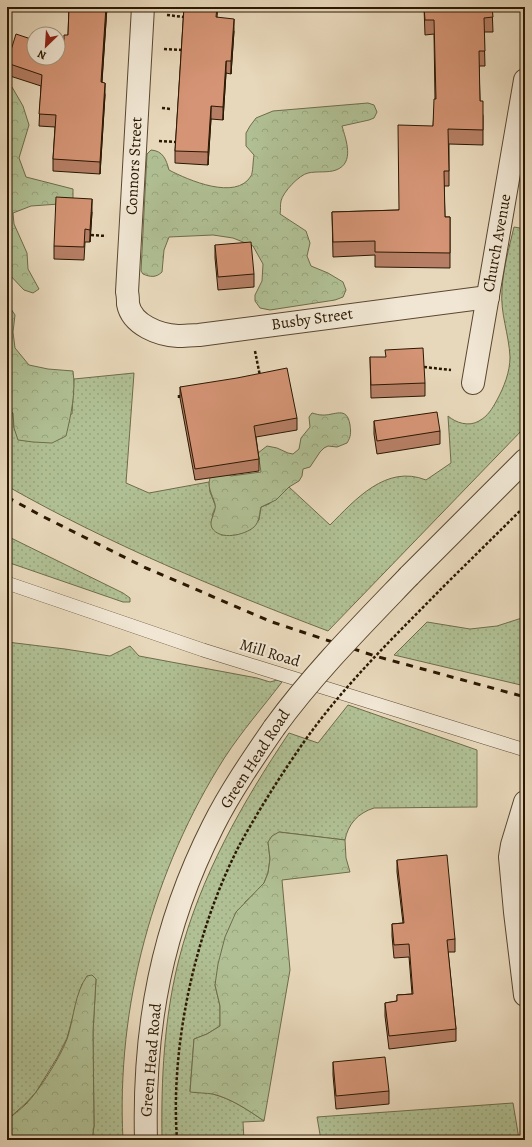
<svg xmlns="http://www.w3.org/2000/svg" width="532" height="1147" font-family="Alegreya,serif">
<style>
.grass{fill:url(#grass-dots);stroke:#6e6c4b}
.forest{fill:url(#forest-crowns);stroke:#6e6c4b}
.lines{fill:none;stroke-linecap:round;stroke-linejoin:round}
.service-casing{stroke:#5a4830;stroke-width:14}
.minor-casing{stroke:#5a4830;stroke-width:24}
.tertiary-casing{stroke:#5a4830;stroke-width:24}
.path{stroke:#2b1802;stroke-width:2.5;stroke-dasharray:3 2;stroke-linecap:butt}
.service{stroke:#f0e6d3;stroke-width:13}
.minor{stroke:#f0e6d3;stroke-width:22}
.tertiary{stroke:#f0e6d3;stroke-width:22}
.rail{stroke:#2b1802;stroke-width:3;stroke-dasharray:7 7;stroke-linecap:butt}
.tertiary-bridge-casing{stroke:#5a4830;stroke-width:24;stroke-linecap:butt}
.path-bridge{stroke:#2b1802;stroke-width:2.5;stroke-dasharray:3 2;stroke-linecap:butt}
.tertiary-bridge{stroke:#f0e6d3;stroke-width:22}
.wall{fill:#b67f65;stroke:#2b1802}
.shaded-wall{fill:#946852;stroke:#2b1802}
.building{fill:#d49475;stroke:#2b1802}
.labels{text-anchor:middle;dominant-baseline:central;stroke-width:4;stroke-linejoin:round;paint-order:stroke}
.street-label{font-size:16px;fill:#2b1802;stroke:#f0e6d3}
</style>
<defs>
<pattern id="grass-dots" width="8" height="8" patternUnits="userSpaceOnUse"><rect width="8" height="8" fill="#b0c094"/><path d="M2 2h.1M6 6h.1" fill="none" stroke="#98a47e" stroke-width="1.8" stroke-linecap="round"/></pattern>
<pattern id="forest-crowns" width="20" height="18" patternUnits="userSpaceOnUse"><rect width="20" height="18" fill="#b0c094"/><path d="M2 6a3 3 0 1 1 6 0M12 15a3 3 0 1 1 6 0" fill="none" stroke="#98a47e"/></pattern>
</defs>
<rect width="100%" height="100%" fill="#e8d8bb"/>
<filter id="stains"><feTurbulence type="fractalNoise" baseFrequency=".005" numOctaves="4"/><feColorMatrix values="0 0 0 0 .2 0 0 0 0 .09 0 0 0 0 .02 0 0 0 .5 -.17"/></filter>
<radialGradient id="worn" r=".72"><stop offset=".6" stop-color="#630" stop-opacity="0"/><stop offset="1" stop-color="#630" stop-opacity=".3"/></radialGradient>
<g class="grass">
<path d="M514,227L525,229V427L328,631C218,589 109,544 7,486V408L13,413L14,428L72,414L74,379L134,373L126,483L149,493L209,482L210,492L216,507L212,515L221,535C243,534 243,534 259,520L261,507L269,504L289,487L330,525C355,500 386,464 426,480L451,463L448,416C456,423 469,427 479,421C488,416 492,409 497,400C504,387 510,372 510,357C509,334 500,313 502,290C503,269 509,248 514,227Z"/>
<polygon points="7,536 123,593 130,598 130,602 123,602 7,562"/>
<polygon points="525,617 525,686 394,655 427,622 470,629 497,626"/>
<path d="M7,642L65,649L110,656L130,646L139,656L257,678L270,682L277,680L282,682C263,707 242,731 225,757C153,870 116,1006 123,1140H92L94,1126L93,1032L96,979L82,984L67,1038L57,1058L36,1092L26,1103L7,1120Z"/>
<path d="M348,705L477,750V807L374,808C358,813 348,824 345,840L279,832L268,842L270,859L268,873L264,883L256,892L245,902L215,985L220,1006V1026L207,1034L194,1039L190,1091C197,1093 205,1092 213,1094C232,1099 248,1110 264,1121L243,1122L244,1140H162C161,1080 164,1018 179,959C200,877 242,803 289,733L318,743Z"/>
<polygon points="513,1103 519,1139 514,1140 321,1140 317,1117"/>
</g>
<g class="forest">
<polygon points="7,83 12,87 23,106 29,125 19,158 26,177 73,189 73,203 31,206 13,213 14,224 27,253 28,269 39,289 33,293 24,290 7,272"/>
<path d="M368,103L374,105L377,112L374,118L369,120L342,126C346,140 355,163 336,170C328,173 317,171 308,173C299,175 283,192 281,201C280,205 281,210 280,214L306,231L310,243L307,256L311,266L328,273L343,282L346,290L343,297L335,300L270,310L260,308L255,301V295L262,281L263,264L253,246L233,238L213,235L169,237L164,250L162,272C156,278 150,277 143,274L141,271L147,154L151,150C163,151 166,159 169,170C188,180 236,201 251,176C253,173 253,160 254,155L246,146V133L250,126L256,118L273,111Z"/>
<path d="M7,303L15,315L13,332L15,348L29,365L48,369L73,371C76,392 71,415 66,436L52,443L33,442L18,440L14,428L13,413L7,408Z"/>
<path d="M312,413C316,414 319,415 322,415C334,416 347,405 350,425C351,432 351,437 347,443L337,447L328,446L324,448L320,452L310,467L303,469L302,476L299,481L289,487L276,500L261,507C259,514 260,521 254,527C245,535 220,541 212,528C208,520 217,512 215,504C212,493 206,487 211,475L222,471L231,476L261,472L258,453L267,446L277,448L288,453L293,454L299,449L301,438L310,427L309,417Z"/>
<path d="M279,832L345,840L346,858L350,872L282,880L290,970L264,1121C248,1110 232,1099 213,1094C206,1093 198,1093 190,1092L194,1039L207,1034L220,1026V1006L215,985L218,964L225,937L236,912L264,883L268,873L270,859L268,842L272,836Z"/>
<path d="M92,975L96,979L93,1032L94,1126L92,1140H7V1120C13,1115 20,1110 26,1104C39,1091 63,1053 68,1036C74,1016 75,993 87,976Z"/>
</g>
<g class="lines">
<defs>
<polyline id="service" points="7,583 203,650 525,750"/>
<g id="minor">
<path d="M143,7L127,292C128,296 128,300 128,304C132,325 159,335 178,336C185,336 192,335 199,335L488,297"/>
<polyline points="473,383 525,80"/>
<polyline points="525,802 512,845 510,857 515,912 525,995"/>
</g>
<g id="tertiary">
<polyline points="409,576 525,460"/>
<path d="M146,1140C143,1027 162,927 213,826C230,792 252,760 274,728"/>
</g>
</defs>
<use href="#service" class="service-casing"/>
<use href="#minor" class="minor-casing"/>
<use href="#tertiary" class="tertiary-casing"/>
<g class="path">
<polyline points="167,15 184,17"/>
<polyline points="164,49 182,50"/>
<polyline points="162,108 171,109"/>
<polyline points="159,141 176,142"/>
<polyline points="91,235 106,236"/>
<polyline points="255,351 260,376"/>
<polyline points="424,367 451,370"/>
<polyline points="179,398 179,394 183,394"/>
<polyline points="443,587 525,506"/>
<path d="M177,1140C170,1044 196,929 240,844C260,808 282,773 306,739"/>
</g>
<use href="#service" class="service"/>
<use href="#minor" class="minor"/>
<use href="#tertiary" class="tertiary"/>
<polyline class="rail" points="7,497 40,515 146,568 272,622 375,656 525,697"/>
<defs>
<path id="tertiary-bridge" d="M274,728C314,673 362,625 409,576"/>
</defs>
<use href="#tertiary-bridge" class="tertiary-bridge-casing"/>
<path class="path-bridge" d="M306,739C346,683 395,636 443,587"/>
<use href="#tertiary-bridge" class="tertiary-bridge"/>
</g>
<g class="wall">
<polygon points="69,7 107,7 102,82 105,95 100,174 53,171 53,159 55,127 39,126 41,86 7,75 7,63 34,58 64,41 68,35"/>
<polygon points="184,7 218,7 217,17 234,31 231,74 226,73 223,120 211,119 208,165 175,163 175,151"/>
<polygon points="424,7 492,7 493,32 484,32 485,66 479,66 480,101 483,116 483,145 449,144 449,186 444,186 445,217 450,217 450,268 375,267 375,255 333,257 332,212 399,210 433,126 435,99 434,34 425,35"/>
<polygon points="92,212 90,242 85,242 84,260 54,259 54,246"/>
<polygon points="215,245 254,274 254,287 218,290 215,258"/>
<polygon points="370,357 425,383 425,396 371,398"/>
<polygon points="180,387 297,418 297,430 256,437 259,459 259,471 195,480 180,398"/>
<polygon points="374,421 440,431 440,444 377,454 374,434"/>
<polygon points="397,860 455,939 455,952 448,952 456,1029 456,1041 389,1049 385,1016 385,1003 397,1001 397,995 412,994 409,957 394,958 392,936 392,924 403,923 397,872"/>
<polygon points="333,1062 389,1091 389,1104 336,1109 333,1075"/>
</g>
<g class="shaded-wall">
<polygon points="106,7 107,7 101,94 101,82"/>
<polygon points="234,19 234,31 231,74 231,61"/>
<polygon points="226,61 226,73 223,120 223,107"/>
<polygon points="105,83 105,95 100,174 100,162"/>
<polygon points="211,106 211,119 208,165 208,152"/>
<polygon points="92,199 92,212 90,242 90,230"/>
</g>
<g class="building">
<polygon points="69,7 106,7 101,82 105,83 100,162 53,159 56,115 39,114 42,75 7,63 16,34 34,40 34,58 58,58 58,41 64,41 64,35 68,35"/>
<polygon points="184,7 217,7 216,17 234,19 231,61 226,61 223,107 211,106 208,152 175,151"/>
<polygon points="424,7 492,7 493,17 484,18 485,51 479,51 480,101 483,101 483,130 448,129 449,171 444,171 445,217 450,217 450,253 375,252 375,241 333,242 332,212 399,210 398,125 433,126 434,99 436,99 434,20 425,20"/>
<polygon points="56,197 92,199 90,230 85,229 84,247 54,246"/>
<polygon points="251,242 254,274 218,277 215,245"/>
<polygon points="423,348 425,383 371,385 370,357 386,357 385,350"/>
<polygon points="287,368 297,418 254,426 259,459 195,469 180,387 237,378"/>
<polygon points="437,412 440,431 377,441 374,421"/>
<polygon points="447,855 455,939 447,940 456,1029 389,1036 385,1003 397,1001 397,995 413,994 409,944 394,945 392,924 404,923 397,860"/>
<polygon points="385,1057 389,1091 336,1096 333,1062"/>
</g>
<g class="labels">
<g class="street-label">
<text transform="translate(134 166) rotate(-87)">Connors Street</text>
<text transform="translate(497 243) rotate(-80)">Church Avenue</text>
<text transform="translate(312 319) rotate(-8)">Busby Street</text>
<text transform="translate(270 653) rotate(17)">Mill Road</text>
<text transform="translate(255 759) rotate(-57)">Green Head Road</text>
<text transform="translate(151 1060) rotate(-85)">Green Head Road</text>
</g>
</g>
<rect width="532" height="1147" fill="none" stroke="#e8d8bb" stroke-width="24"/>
<rect x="8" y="8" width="516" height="1131" fill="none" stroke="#2b1802" stroke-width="2"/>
<rect x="12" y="12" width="508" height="1123" fill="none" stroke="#2b1802"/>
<g transform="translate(46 46) rotate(205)"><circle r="19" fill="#f0e6d3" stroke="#a1947f"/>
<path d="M0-3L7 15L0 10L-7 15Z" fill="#8f2418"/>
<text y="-6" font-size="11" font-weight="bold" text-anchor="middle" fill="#2b1802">N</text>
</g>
<rect width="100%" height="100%" filter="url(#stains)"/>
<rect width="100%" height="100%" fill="url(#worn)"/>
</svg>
